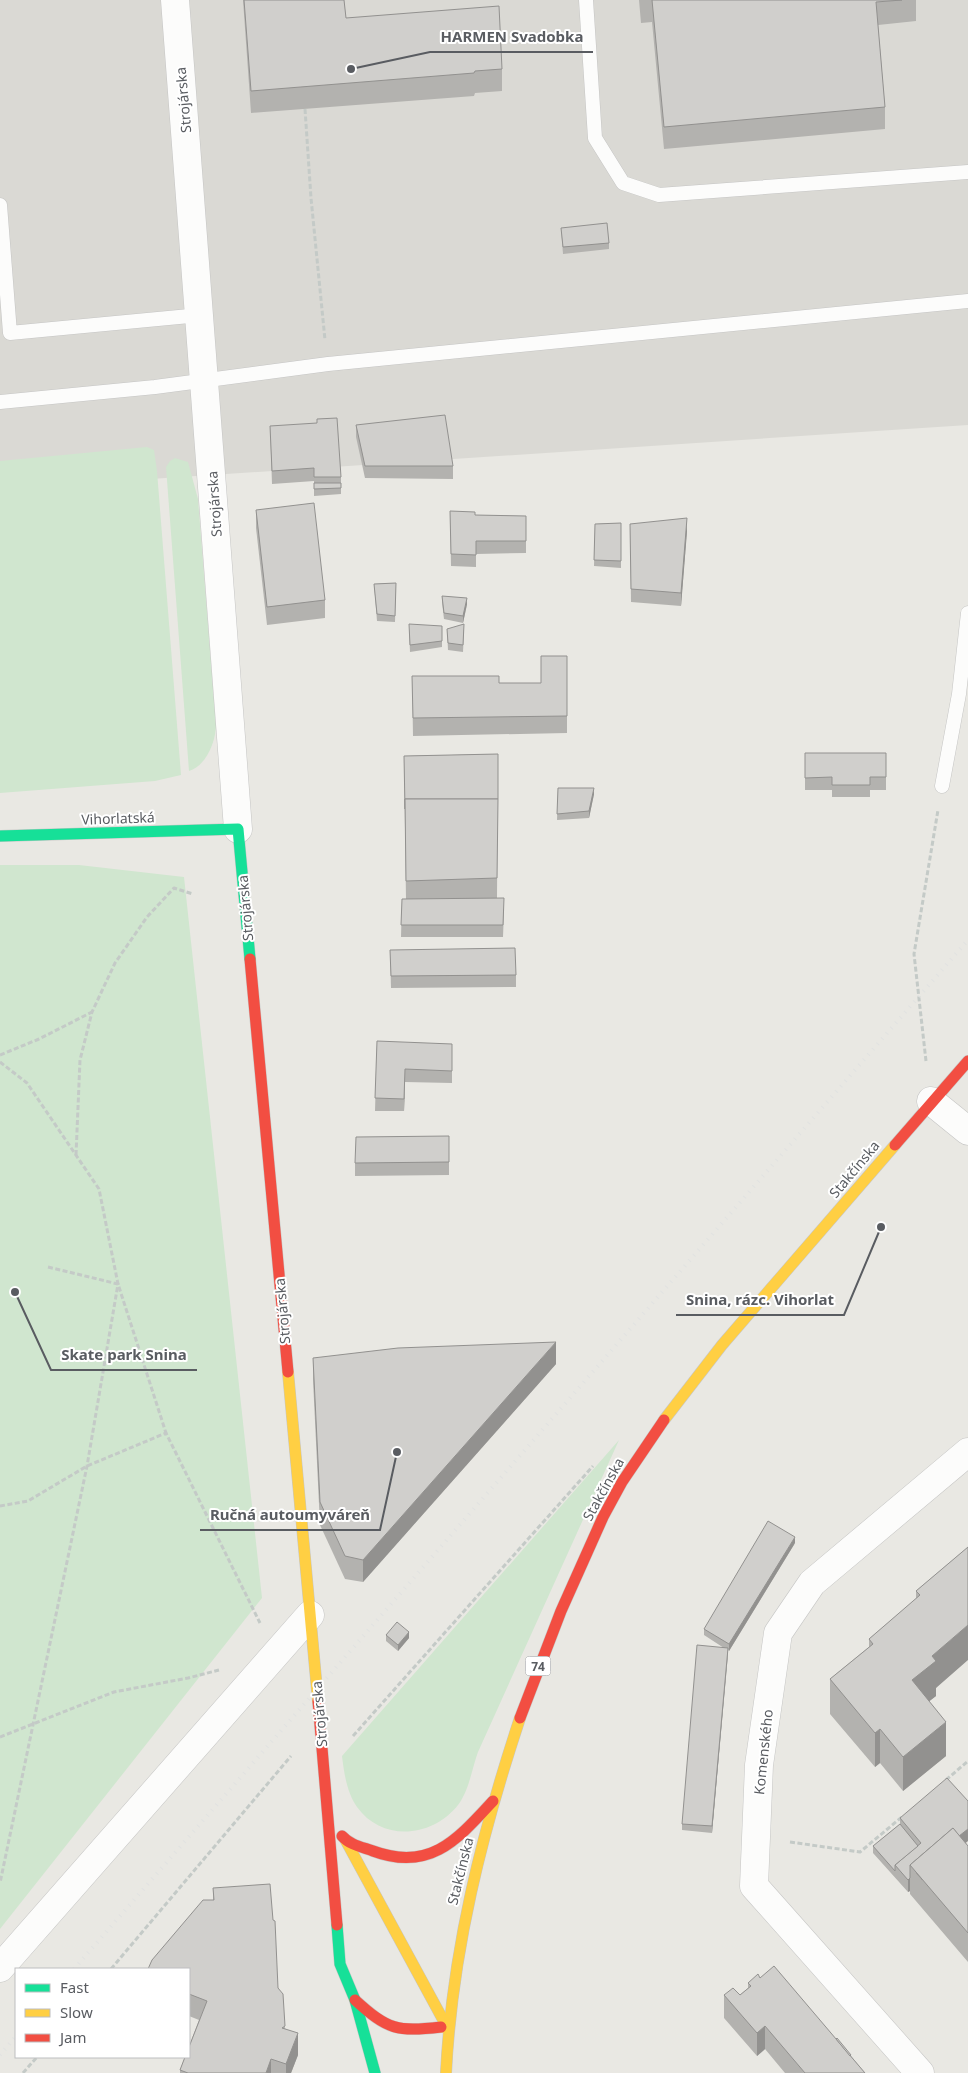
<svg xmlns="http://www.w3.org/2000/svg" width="968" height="2073" font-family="'Noto Sans',sans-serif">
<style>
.industrial{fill:#dad9d4}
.green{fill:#d0e6cf}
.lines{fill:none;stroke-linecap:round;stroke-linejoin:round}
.lane-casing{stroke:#c5c5c4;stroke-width:15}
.street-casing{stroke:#c5c5c4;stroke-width:29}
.fast-casing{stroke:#c6c6c5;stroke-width:12}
.slow-casing{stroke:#c6c6c5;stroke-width:12}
.jam-casing{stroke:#c6c6c5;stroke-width:12}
.path{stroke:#c4cac7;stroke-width:3;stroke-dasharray:5 2.5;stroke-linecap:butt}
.lane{stroke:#fcfcfb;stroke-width:14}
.street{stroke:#fcfcfb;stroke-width:28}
.fast{stroke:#16e098;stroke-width:11}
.slow{stroke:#ffcf43;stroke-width:11}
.jam{stroke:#f24e42;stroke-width:11}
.rail{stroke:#e1e2e1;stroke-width:4;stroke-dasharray:1 6;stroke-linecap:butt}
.wall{fill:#b3b2af}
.shaded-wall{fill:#92918f}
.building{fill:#d0cfcc;stroke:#92918f}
.labels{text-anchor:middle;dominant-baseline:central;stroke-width:4;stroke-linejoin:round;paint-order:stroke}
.shield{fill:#fff;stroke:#8b8d90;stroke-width:1}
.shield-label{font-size:12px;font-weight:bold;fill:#595c61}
.street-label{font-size:14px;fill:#595c61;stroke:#fff}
.leader{fill:none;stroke:#595c61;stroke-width:2}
.callout-dot{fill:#595c61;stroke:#fff;stroke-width:2}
.callout-label{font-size:15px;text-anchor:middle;font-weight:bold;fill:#595c61;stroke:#fff;stroke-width:4;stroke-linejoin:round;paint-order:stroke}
</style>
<rect width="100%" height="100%" fill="#e9e8e3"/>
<polygon class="industrial" points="0,0 968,0 968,425 0,489"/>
<g class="green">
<polygon points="147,447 154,450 157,471 181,775 155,781 0,793 0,461"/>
<path d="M175,458L188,462L198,499L216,724C216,741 207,765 189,771L166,467L170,461Z"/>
<polygon points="0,865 79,865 184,877 262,1598 0,1929"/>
<path d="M619,1440L478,1752C472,1768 469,1791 458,1805C432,1838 382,1842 357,1807C347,1793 344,1773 342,1756Z"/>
</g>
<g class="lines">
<defs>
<g id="lane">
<polyline points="586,0 595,138 623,183 659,195 968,172"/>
<polyline points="0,205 10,333 200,315"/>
<polyline points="0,402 155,387 328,364 968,301"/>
<polyline points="942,786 959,694 968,613"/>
</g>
<g id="street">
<polyline points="175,0 238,829"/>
<polyline points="931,1101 968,1131"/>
<polyline points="0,1968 310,1615"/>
<polyline points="920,2073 754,1886 759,1765 778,1633 812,1583 968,1452"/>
</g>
<g id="fast">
<polyline points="0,836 238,829 250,959"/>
<polyline points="337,1925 340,1964 355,2000 375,2073"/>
</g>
<g id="slow">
<polyline points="288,1372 318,1701"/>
<polyline points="664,1420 722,1345 895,1145"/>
<polyline points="346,1841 447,2027 441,2027"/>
<path d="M446,2073C452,1951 482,1833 520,1718"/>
</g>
<g id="jam">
<polyline points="250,959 288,1372"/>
<polyline points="895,1145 968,1061"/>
<polyline points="318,1701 337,1925"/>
<polyline points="520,1718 561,1611 603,1517 622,1482 664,1420"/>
<path d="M342,1836C350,1845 362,1847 373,1851C430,1872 457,1840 493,1801"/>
<path d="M355,2000C388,2030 397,2032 441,2027"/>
</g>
</defs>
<use href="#lane" class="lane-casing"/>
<use href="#street" class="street-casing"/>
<use href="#fast" class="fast-casing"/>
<use href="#slow" class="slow-casing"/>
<use href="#jam" class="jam-casing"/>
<g class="path">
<polyline points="305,109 311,198 325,340"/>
<polyline points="0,1055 39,1039 92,1012"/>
<polyline points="926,1061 914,954 938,810"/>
<polyline points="0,1062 27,1083 99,1189 118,1284 87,1466 0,1883"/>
<polyline points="76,1155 80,1060 92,1012 115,963 147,917 174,888 193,894"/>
<polyline points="48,1267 118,1284 166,1433"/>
<polyline points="0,1506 28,1501 87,1466 166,1433 260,1623"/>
<polyline points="353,1736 593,1466"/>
<polyline points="0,1737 114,1692 188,1678 219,1670"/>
<polyline points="946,1780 968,1761"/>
<polyline points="790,1842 860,1852 903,1816"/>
<polyline points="111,1969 291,1756"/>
<polyline points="23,2073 37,2057"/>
</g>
<use href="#lane" class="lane"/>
<use href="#street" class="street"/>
<use href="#fast" class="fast"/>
<use href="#slow" class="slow"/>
<use href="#jam" class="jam"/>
<g class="rail">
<polyline points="74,1969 968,940"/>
<polyline points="0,2055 16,2036"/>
</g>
</g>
<g class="wall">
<polygon points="243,0 344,0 346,18 502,69 502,91 475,93 474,96 251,113"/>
<polygon points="639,0 916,0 916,21 878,25 885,107 885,129 664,149 652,22 641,23"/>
<polygon points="561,228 609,243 609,249 563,254"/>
<polygon points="356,425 453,466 453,479 365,478 356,437"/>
<polygon points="270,426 341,477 341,494 314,496 314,481 272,484"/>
<polygon points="256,510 325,600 325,618 267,625 256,528"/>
<polygon points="450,511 475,515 526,516 526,553 476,554 476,567 451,566"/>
<polygon points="621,523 621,568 594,566 595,524"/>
<polygon points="630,524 687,531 681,606 631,602"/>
<polygon points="396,583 395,622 377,621 374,584"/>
<polygon points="442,596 467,604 463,623 444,619 442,602"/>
<polygon points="442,626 442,647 410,652 409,630"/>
<polygon points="447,629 464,630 463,652 448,650"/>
<polygon points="567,656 567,733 413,736 412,676 499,683 541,683"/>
<polygon points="805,753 886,753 886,790 870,790 870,797 832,797 832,790 805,790"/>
<polygon points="498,754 497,898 504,910 503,937 401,937 402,899 406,899 404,756"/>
<polygon points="558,788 594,794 589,818 557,820"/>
<polygon points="390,950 516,975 516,987 391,988"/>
<polygon points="377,1041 452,1057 452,1083 405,1082 404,1111 375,1111"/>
<polygon points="449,1136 449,1175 355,1176 355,1163"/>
<polygon points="313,1358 556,1364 363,1582 345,1579 320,1525 313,1380"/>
<polygon points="795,1543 729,1651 728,1650 712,1833 682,1830 682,1824 724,1648 704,1635 704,1629"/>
<polygon points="968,1547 936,1688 936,1696 929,1701 946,1756 903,1791 880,1763 875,1767 830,1714 830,1679 869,1647 869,1639 916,1599 916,1591"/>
<polygon points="386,1635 409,1638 398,1651 386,1641"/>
<polygon points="900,1818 966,1843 968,1846 968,1962 910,1894 910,1891 908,1892 873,1853 873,1846 900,1824"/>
<polygon points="213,1888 278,1988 285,2028 298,2055 291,2073 180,2073 180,2070 199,2020 189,2016 189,1969 213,1900"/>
<polygon points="760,1978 851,2056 865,2073 785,2073 765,2049 757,2056 724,2018 724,1995 740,1995 748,1988 748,1983"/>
</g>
<g class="shaded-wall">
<polygon points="687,518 687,531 681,606 681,593"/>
<polygon points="467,598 467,604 463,623 463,616"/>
<polygon points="594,788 594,794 589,818 589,811"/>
<polygon points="405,1069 405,1082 404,1111 404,1099"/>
<polygon points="556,1342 556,1364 363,1582 363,1560"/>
<polygon points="795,1537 795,1543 729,1651 729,1644"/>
<polygon points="968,1625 968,1660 936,1688 936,1696 912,1715 912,1680 932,1656"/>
<polygon points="409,1632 409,1638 398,1651 398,1645"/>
<polygon points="728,1648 728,1654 712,1833 712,1826"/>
<polygon points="946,1722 946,1756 903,1791 903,1757"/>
<polygon points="880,1729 880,1763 875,1767 875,1733"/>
<polygon points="968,1828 968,1841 922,1880 916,1873"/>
<polygon points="910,1878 910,1891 908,1892 908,1880"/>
<polygon points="765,2026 765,2049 757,2056 757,2033"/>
<polygon points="298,2033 298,2055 291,2073 286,2073 286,2064"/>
<polygon points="271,2059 271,2073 266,2073"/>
</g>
<g class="building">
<polygon points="244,0 344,0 346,18 499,6 502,69 475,71 474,73 251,91"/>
<polygon points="652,0 902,0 876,2 885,107 664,127"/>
<polygon points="607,223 609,243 563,247 561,228"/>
<polygon points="445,415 453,466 365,466 356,425"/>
<polygon points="337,418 341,477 314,477 314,468 272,471 270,426 317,423 317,419"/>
<polygon points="314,483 341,483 341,488 314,489"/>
<polygon points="314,503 325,600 267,607 256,510"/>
<polygon points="450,511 475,512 475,515 526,516 526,541 476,541 476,555 451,554"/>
<polygon points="687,518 681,593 631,589 630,524"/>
<polygon points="621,523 621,561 594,560 595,524"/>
<polygon points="396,583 395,616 377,614 374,584"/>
<polygon points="442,596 467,598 463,616 444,613"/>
<polygon points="409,624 442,626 442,641 410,645"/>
<polygon points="464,624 463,645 448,643 447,629"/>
<polygon points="541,656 567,656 567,716 413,718 412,676 499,676 499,683 541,683"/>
<polygon points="805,753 886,753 886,777 870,777 870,785 832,785 832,777 805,778"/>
<polygon points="498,754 498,799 405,799 405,809 404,756"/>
<polygon points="558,788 594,788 589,811 557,814"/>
<polygon points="405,799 498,799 497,878 406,881"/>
<polygon points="504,898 503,925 401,925 402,899"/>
<polygon points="515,948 516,975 391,976 390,950"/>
<polygon points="377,1041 452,1044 452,1071 405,1069 404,1099 375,1098"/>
<polygon points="449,1136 449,1162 355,1163 356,1137"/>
<polygon points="556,1342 363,1560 345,1556 320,1502 313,1358 398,1348"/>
<polygon points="768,1521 795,1537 729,1644 704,1629"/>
<polygon points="968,1547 968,1625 932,1656 936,1661 912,1680 946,1722 903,1757 880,1729 875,1733 830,1679 873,1644 869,1639 920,1595 916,1591"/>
<polygon points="397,1622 409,1632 398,1645 386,1635"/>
<polygon points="697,1645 728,1648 712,1826 682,1824"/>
<polygon points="947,1778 968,1801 968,1829 959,1836 953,1828 910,1865 910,1878 908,1880 895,1865 921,1843 900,1818"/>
<polygon points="900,1824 918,1846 895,1865 895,1871 873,1846"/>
<polygon points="953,1828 968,1846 968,1933 910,1865"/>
<polygon points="270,1884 273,1920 275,1921 278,1988 283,1994 285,2026 282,2028 298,2033 286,2064 271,2059 266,2073 188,2073 180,2070 185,2057 189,2057 189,2047 207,2001 189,1994 189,1969 148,1969 152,1960 203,1900 214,1900 213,1888"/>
<polygon points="774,1966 865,2073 805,2073 765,2026 757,2033 724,1995 733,1988 740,1995 751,1986 748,1983 758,1974 760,1978"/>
<polygon points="837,2038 851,2055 850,2056 836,2039"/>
</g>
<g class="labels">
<rect class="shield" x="525.5" y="1656.5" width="25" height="19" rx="4"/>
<g class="shield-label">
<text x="538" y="1666">74</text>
</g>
<g class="street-label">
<text transform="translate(183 100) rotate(-95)">Strojárska</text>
<text transform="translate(214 504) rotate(-94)">Strojárska</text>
<text transform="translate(118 818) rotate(-2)">Vihorlatská</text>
<text transform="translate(245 908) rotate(-95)">Strojárska</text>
<text transform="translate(854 1169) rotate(-50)">Stakčínska</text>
<text transform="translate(282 1311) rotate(-95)">Strojárska</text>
<text transform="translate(603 1489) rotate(-61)">Stakčínska</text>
<text transform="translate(319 1714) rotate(-95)">Strojárska</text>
<text transform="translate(763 1752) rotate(-84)">Komenského</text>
<text transform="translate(460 1871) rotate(-76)">Stakčínska</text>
</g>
</g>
<path class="leader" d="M351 69L430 52H593M881 1227L844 1315H676M15 1292L51 1370H197M397 1452L380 1530H200"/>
<g class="callout-dot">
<circle cx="351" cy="69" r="5"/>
<circle cx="881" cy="1227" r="5"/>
<circle cx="15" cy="1292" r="5"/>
<circle cx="397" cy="1452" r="5"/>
</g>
<g class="callout-label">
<text x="512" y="42">HARMEN Svadobka</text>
<text x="760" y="1305">Snina, rázc. Vihorlat</text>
<text x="124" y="1360">Skate park Snina</text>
<text x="290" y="1520">Ručná autoumyváreň</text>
</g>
<rect x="15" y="1968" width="175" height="90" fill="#ffffff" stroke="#bdbec0"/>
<rect x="25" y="1984" width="25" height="8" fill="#16e098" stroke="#bdbec0"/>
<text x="60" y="1993" font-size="15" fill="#595c61">Fast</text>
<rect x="25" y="2009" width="25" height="8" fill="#ffcf43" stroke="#bdbec0"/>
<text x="60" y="2018" font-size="15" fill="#595c61">Slow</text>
<rect x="25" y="2034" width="25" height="8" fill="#f24e42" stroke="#bdbec0"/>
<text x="60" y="2043" font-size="15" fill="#595c61">Jam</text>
</svg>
